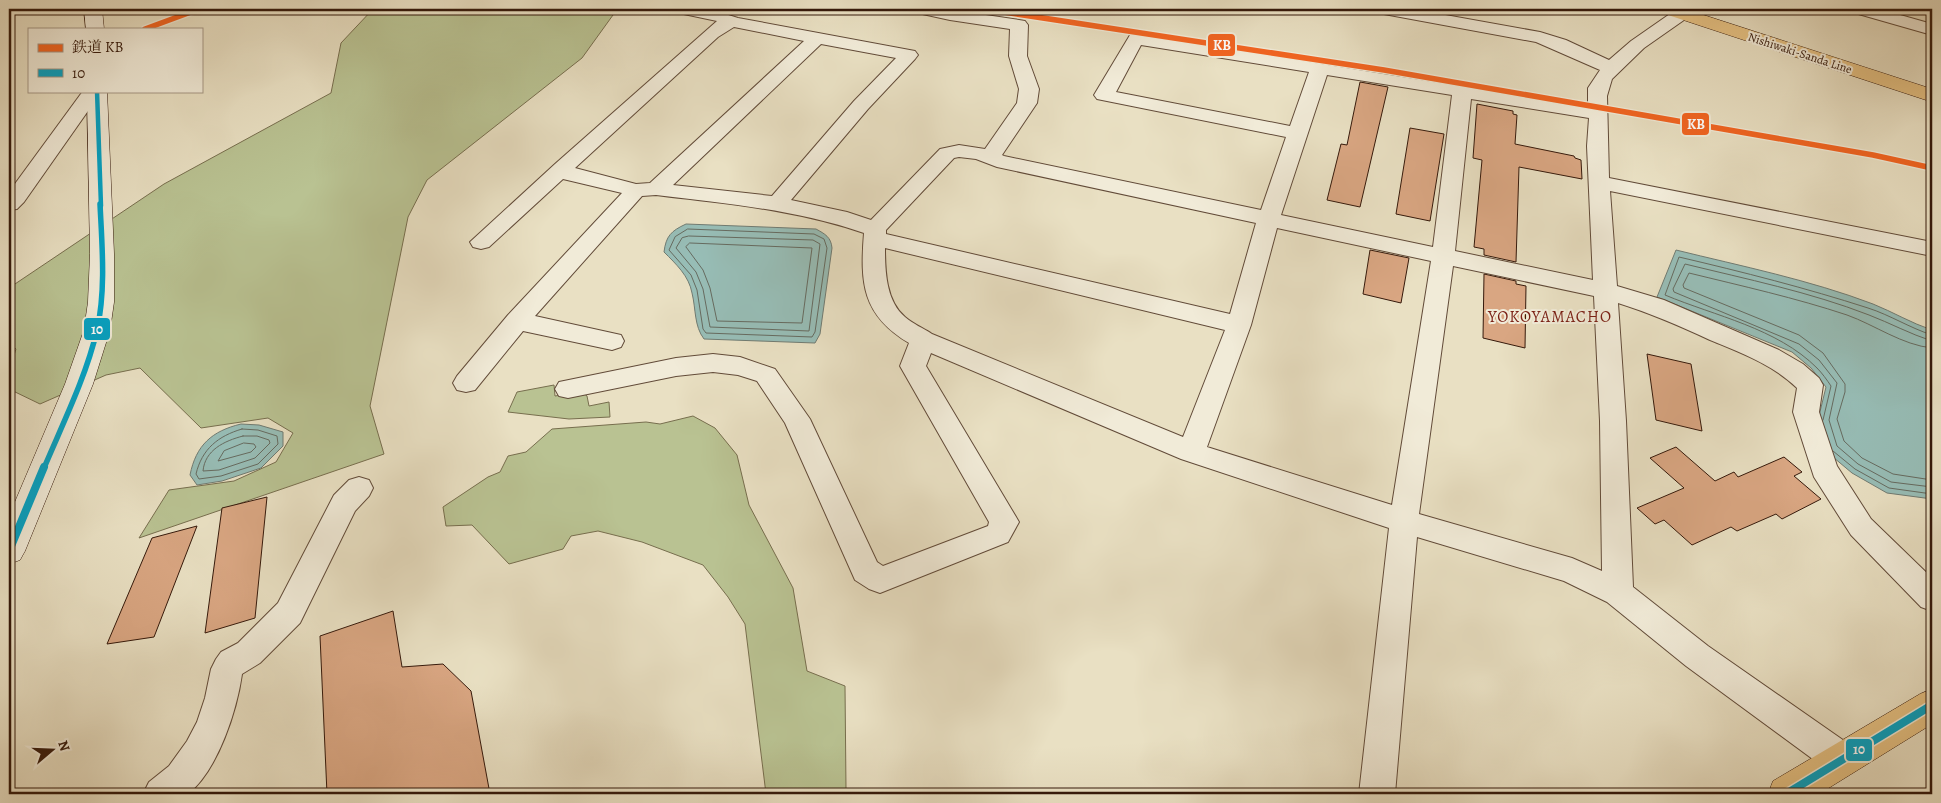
<svg xmlns="http://www.w3.org/2000/svg" width="1941" height="803" font-family="Alegreya,'Noto Serif JP',serif">
<style>
.green{fill:#b9c292;stroke:#776e4e}
.water{fill:#97bdb6;stroke:#707b72}
.lines{fill:none;stroke-linecap:round;stroke-linejoin:round}
.shore{stroke:#666b60;stroke-width:1}
.building{fill:#d9a682;stroke:#35190b}
.minor-casing{stroke:#624b39;stroke-width:2}
.secondary-casing{stroke:#35190b;stroke-width:1}
.primary-casing{stroke:#35190b;stroke-width:1}
.minor{fill:#f1ebd8;fill-rule:evenodd}
.secondary{fill:#f1ebd8;fill-rule:evenodd}
.primary{fill:#e4c082;fill-rule:evenodd}
.bus-1-far2-casing{stroke:#f1ebd8;stroke-width:7}
.bus-1-far1-casing{stroke:#f1ebd8;stroke-width:9}
.bus-1-casing{stroke:#f1ebd8;stroke-width:11}
.bus-1-far2{stroke:#03a2c4;stroke-width:4.5}
.bus-1-far1{stroke:#03a2c4;stroke-width:5.5}
.bus-1{stroke:#03a2c4;stroke-width:8}
.rail-1-casing{stroke:#f1ebd8;stroke-width:8}
.rail-1{stroke:#f26522;stroke-width:5.5}
.labels{text-anchor:middle;dominant-baseline:central;stroke-width:4;stroke-linejoin:round;paint-order:stroke}
.far-street-label{font-size:12px;fill:#35190b;stroke:#f1ebd8}
.neighbourhood-label{font-size:16px;letter-spacing:1px;fill:#7a1f14;stroke:#f1ebd8}
.line-badge{stroke:#f1ebd8;stroke-width:2}
.badge-label{font-size:14px;text-anchor:middle;font-weight:bold;fill:#fff}
</style>
<rect width="100%" height="100%" fill="#e9e0c3"/>
<filter id="stains"><feTurbulence type="fractalNoise" baseFrequency=".004" numOctaves="4"/><feColorMatrix values="0 0 0 0 .2 0 0 0 0 .09 0 0 0 0 .02 0 0 0 .5 -.17"/></filter>
<radialGradient id="worn" r=".72"><stop offset=".6" stop-color="#630" stop-opacity="0"/><stop offset="1" stop-color="#630" stop-opacity=".3"/></radialGradient>
<g class="green">
<polygon points="373,9 605,9 613,15 582,58 427,180 408,217 370,406 384,454 139,538 169,490 234,481 276,462 293,433 268,418 201,428 140,368 106,375 40,404 9,389 9,371 16,349 9,342 9,288 164,184 331,93 341,43"/>
<polygon points="554,385 555,396 582,392 587,396 589,406 609,402 610,417 569,419 508,412 517,392"/>
<polygon points="693,416 715,428 737,455 749,505 793,588 807,671 845,686 846,789 820,794 766,794 745,624 728,597 703,565 642,542 598,531 571,536 563,549 509,564 472,525 446,526 443,507 488,477 500,472 508,456 526,452 552,429 646,422 660,424"/>
</g>
<g class="water">
<path d="M686,224L816,229C825,234 831,237 832,248L820,334L815,343L704,339C694,326 696,309 692,293C689,276 676,264 664,252C666,236 671,231 686,224Z"/>
<path d="M1676,250C1741,266 1810,280 1873,304C1893,312 1911,323 1932,330V499L1887,493L1852,473L1827,452L1818,420L1826,387L1811,368L1792,352L1657,297Z"/>
<path d="M241,424L259,425L283,432V446L261,468L222,481L197,485L190,475C196,445 212,431 241,424Z"/>
</g>
<g class="lines">
<g class="shore">
<polygon points="688,229 814,234 824,239 827,248 815,332 812,337 706,333 703,329 697,290 691,275 669,250 675,237"/>
<polygon points="689,236 813,240 820,244 809,331 710,327 703,289 696,272 676,248 682,238"/>
<polygon points="690,243 812,248 802,323 717,321 710,288 703,270 686,247"/>
<path d="M1932,341C1910,334 1890,323 1869,315C1810,292 1746,279 1685,264L1673,289L1674,292L1799,344L1819,360L1837,383L1829,420L1837,446L1858,464L1891,482L1932,487"/>
<path d="M1932,348C1902,345 1875,325 1847,315C1796,298 1742,286 1689,273L1683,285L1684,288L1799,335L1823,353L1845,384V392L1837,419L1844,441L1862,458L1893,474L1932,480"/>
<path d="M1823,420L1831,386C1827,380 1822,373 1817,368C1777,328 1715,316 1665,295L1679,257C1743,272 1806,288 1868,308C1890,315 1910,328 1932,335"/>
<path d="M242,429L258,430L277,436L278,444L258,464L221,476L199,479L196,474C202,449 218,436 242,429Z"/>
<path d="M243,436H257L269,440L270,443L255,458L219,470L203,471C205,450 224,441 243,436Z"/>
<polygon points="244,443 254,444 256,447 251,452 218,461 224,451"/>
<polyline points="1833,451 1855,469 1889,488 1932,494"/>
</g>
</g>
<g class="building">
<polygon points="1360,82 1388,87 1360,207 1327,200 1341,144 1347,145"/>
<polygon points="1477,104 1513,111 1513,114 1517,115 1515,144 1574,156 1575,158 1581,160 1582,179 1519,167 1516,262 1484,255 1484,249 1474,247 1482,160 1473,158"/>
<polygon points="1410,128 1444,134 1430,221 1396,214"/>
<polygon points="1370,250 1409,258 1401,303 1363,294"/>
<polygon points="1484,274 1516,281 1516,284 1526,286 1525,348 1483,338"/>
<polygon points="1647,354 1691,364 1702,431 1656,420"/>
<polygon points="1676,447 1715,481 1734,472 1738,477 1784,457 1802,472 1794,476 1821,499 1782,519 1776,514 1737,531 1731,527 1692,545 1664,520 1655,524 1637,508 1684,488 1650,458"/>
<polygon points="267,497 255,618 205,633 222,508"/>
<polygon points="197,526 154,637 107,644 152,538"/>
<polygon points="393,611 402,667 443,664 471,691 490,794 327,794 320,636"/>
</g>
<g class="lines">
<defs>
<g id="minor">
<path d="M676,9H709L738,18L915,51L918,55L915,59L868,109L791,200L847,212L871,220L940,149L959,145L985,149L1017,103L1019,89L1009,56L1010,29L950,20L918,13L916,9H945L1019,20L1025,21L1028,25L1027,56L1039,89L1037,103L1002,155L1004,156L1261,210L1286,137L1097,99L1094,95L1130,35L1136,34L1588,107V88L1600,70L1536,42L1384,14L1378,13L1375,9H1412L1540,32L1566,40L1609,60L1631,41L1677,9H1696L1694,13L1644,48L1612,79L1607,96L1609,178L1932,242V256L1610,191L1617,286L1664,300L1779,350L1803,364L1819,378L1823,385L1819,412L1837,466L1871,519L1932,578V611L1921,607L1851,535L1814,477L1793,412L1797,388C1772,364 1741,353 1710,340C1680,326 1650,313 1618,303L1626,421L1633,587L1708,646L1853,747L1858,759L1853,771L1841,776L1829,771L1686,666L1607,602L1564,581L1417,537L1395,794H1359L1389,528L1181,459L931,353L926,366L1019,522L1008,542L880,593L869,589L855,580L785,423L757,381L738,375L713,372L676,376L568,398L559,396L555,389L559,382L676,358L713,354L740,357L775,369L810,419L877,562L883,566L988,526L989,522L900,366L909,343C862,315 860,283 864,233C794,209 728,204 656,195L642,196L535,316L621,335L624,341L621,347L612,350L523,331L475,390L466,392L457,390L453,383L457,376L508,315L622,193L563,179L489,247L481,249L473,247L470,242L555,164L717,21L679,13ZM734,27L804,41L650,183L636,184L575,168L718,37ZM821,44L896,58L854,101L772,196L673,185ZM1141,45L1309,72L1290,126L1116,92ZM1327,75L1452,95L1433,247L1281,215ZM1471,99L1589,118L1587,146L1593,280L1455,251ZM959,157L976,159L997,167L1256,223L1230,314L886,234V230L954,158ZM1277,228L1431,261L1392,505L1207,447L1251,325ZM885,248L1225,330L1183,437L932,334C923,328 913,324 905,317C886,301 885,271 885,248ZM1453,266L1594,296L1600,421L1602,571L1572,558L1419,514Z"/>
<polygon points="1852,9 1879,9 1932,24 1932,35 1855,13"/>
<polygon points="83,91 102,91 24,202 17,209 9,210 9,192"/>
<path d="M359,477L369,480L373,488L369,496L355,511L300,623L260,663L242,674C237,710 218,770 188,794H143L149,782L169,766L187,741L197,722L205,698L211,669L216,659L221,652L238,643L278,603L334,495L349,480Z"/>
</g>
<g id="secondary">
<polygon points="84,9 102,9 104,29 86,29"/>
<polygon points="87,91 107,91 114,254 114,302 110,330 93,384 25,551 20,560 9,564 9,516 65,384 84,330 88,302 90,254"/>
</g>
<g id="primary">
<polygon points="1659,9 1685,9 1932,89 1932,102 1662,13"/>
<polygon points="1932,689 1932,724 1819,794 1768,794 1773,781 1920,694"/>
</g>
</defs>
<use href="#minor" class="minor-casing"/>
<use href="#secondary" class="secondary-casing"/>
<use href="#primary" class="primary-casing"/>
<use href="#minor" class="minor"/>
<use href="#secondary" class="secondary"/>
<use href="#primary" class="primary"/>
<defs>
<polyline id="bus-1-far2" points="97,91 101,206"/>
<path id="bus-1-far1" d="M44,468C63,423 86,377 97,330C106,290 102,245 100,204"/>
<g id="bus-1">
<polyline points="9,551 44,467"/>
<polyline points="1786,794 1932,705"/>
</g>
</defs>
<use href="#bus-1-far2" class="bus-1-far2-casing"/>
<use href="#bus-1-far1" class="bus-1-far1-casing"/>
<use href="#bus-1" class="bus-1-casing"/>
<use href="#bus-1-far2" class="bus-1-far2"/>
<use href="#bus-1-far1" class="bus-1-far1"/>
<use href="#bus-1" class="bus-1"/>
<defs>
<g id="rail-1">
<polyline points="984,9 1384,70 1873,155 1932,168"/>
<polyline points="145,29 199,9"/>
</g>
</defs>
<use href="#rail-1" class="rail-1-casing"/>
<use href="#rail-1" class="rail-1"/>
</g>
<g class="labels">
<g class="far-street-label">
<text transform="translate(1800 53) rotate(18)">Nishiwaki-Sanda Line</text>
</g>
<g class="neighbourhood-label">
<text x="1550" y="317">YOKOYAMACHO</text>
</g>
</g>
<g class="line-badge">
<rect x="1207" y="33" width="29" height="24" rx="5" fill="#f26522"/>
<rect x="1681" y="112" width="29" height="24" rx="5" fill="#f26522"/>
<rect x="83" y="317" width="28" height="24" rx="5" fill="#03a2c4"/>
<rect x="1845" y="738" width="28" height="24" rx="5" fill="#03a2c4"/>
</g>
<g class="badge-label">
<text x="1222" y="50">KB</text>
<text x="1696" y="129">KB</text>
<text x="97" y="334">10</text>
<text x="1859" y="754">10</text>
</g>
<rect width="1941" height="803" fill="none" stroke="#e9e0c3" stroke-width="30"/>
<rect x="10" y="10" width="1921" height="783" fill="none" stroke="#35190b" stroke-width="2.5"/>
<rect x="15" y="15" width="1911" height="773" fill="none" stroke="#35190b"/>
<rect x="28" y="28" width="175" height="65" fill="#f1ebd8" stroke="#a69786"/>
<rect x="38" y="44" width="25" height="8" fill="#f26522" stroke="#a69786"/>
<text x="72" y="52" font-size="15" fill="#35190b">鉄道 KB</text>
<rect x="38" y="69" width="25" height="8" fill="#03a2c4" stroke="#a69786"/>
<text x="72" y="78" font-size="15" fill="#35190b">10</text>
<g transform="translate(52 750) rotate(71)" stroke="#f1ebd8" stroke-width="4" paint-order="stroke">
<path d="M0-4L9 19L0 12L-9 19Z" fill="#35190b"/>
<text y="-8" font-size="14" font-weight="bold" text-anchor="middle" fill="#35190b">N</text>
</g>
<rect width="100%" height="100%" filter="url(#stains)"/>
<rect width="100%" height="100%" fill="url(#worn)"/>
</svg>
